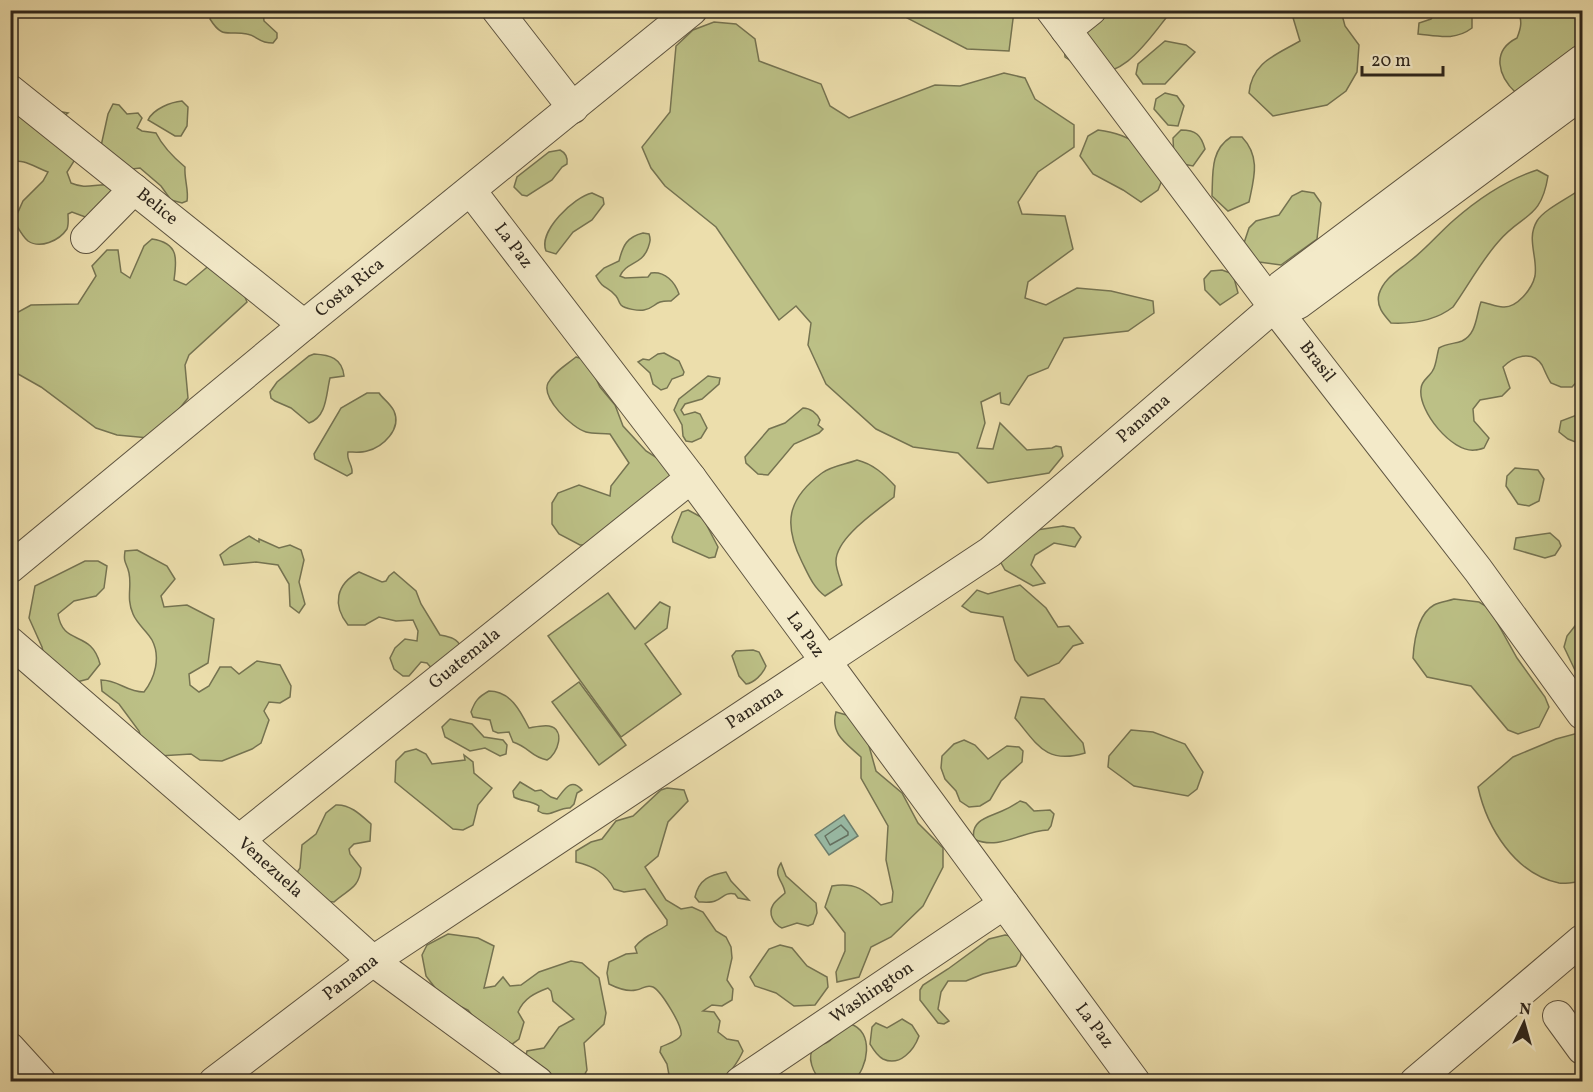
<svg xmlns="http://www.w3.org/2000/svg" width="1593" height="1092" font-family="Vollkorn,serif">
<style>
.green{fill:#bcc086;stroke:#757351;stroke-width:1.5}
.water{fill:#99bca7;stroke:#6e806f;stroke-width:1.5}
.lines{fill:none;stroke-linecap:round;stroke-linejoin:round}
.shore{stroke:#647162;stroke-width:1.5}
.minor-casing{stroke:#5e5440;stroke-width:32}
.minor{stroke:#f3eac9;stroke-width:30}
.labels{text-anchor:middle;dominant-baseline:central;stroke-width:4.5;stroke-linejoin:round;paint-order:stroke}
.street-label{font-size:18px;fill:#2e261c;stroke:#f3eac9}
</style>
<rect width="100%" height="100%" fill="#ecdeac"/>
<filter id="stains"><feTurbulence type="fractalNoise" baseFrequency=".00333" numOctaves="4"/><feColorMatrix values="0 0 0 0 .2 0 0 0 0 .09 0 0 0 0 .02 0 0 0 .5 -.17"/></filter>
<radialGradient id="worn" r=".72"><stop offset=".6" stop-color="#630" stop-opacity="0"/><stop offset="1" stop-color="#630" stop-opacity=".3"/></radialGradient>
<g class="green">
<path d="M212,11H263L264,21L277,33V38L273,43C258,43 258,36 247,34C228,30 223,40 210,19Z"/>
<polygon points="899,11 1014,11 1009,51 967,49 907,18"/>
<path d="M1064,11H1200L1187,15L1170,13C1150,37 1123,83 1085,71C1079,68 1071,61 1065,57L1062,20Z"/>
<path d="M1291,11H1341L1345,26L1359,45L1357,72L1346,91L1327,105L1273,116L1249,93C1252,62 1276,55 1300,41Z"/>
<path d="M1437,11H1464L1472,17V28C1455,41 1438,36 1418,34L1419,23L1431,19Z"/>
<path d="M1517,11H1582V92L1516,93C1498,76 1491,51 1517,38C1521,28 1523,20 1517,11Z"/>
<polygon points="714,22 736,24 755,39 759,61 821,84 830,106 849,118 935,85 960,86 1004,73 1025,78 1035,99 1074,125 1074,147 1038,172 1018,202 1022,214 1065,216 1073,249 1028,282 1025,298 1046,305 1077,288 1111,291 1153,301 1154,313 1128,331 1064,338 1048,368 1028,376 1009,405 1001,403 1000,393 981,402 985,423 977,448 993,449 1000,423 1027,450 1052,448 1056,446 1061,447 1063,456 1049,473 988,483 958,453 913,447 876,429 826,384 808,345 811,323 796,306 779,320 716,227 665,186 651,168 642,147 670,112 676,46 693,30"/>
<polygon points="1165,41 1186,45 1195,52 1165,84 1143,84 1136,74 1138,64"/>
<polygon points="1165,93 1177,96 1184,106 1178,126 1168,125 1154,109 1156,99"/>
<path d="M182,101L188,107L187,126L181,136H175L148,120C153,109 171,102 182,101Z"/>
<path d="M113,104L119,105L127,114L138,113L142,118L137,128L142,131L156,133C163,147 173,157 185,167C184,179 189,190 187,201L182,203L171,200L161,186L140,168L124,170L101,146L108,114Z"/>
<path d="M34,107L68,113L64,116L76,158L67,172L71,183C87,190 95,183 112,185L120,194L99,222L72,212L68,214C68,219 69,224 67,229C59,241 40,249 28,241C22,236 18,227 14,221L23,201L43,181L48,172C36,168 22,157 11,163V128L15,118Z"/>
<path d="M1098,130C1136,135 1145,148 1162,180L1158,190L1141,202L1123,190L1093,174L1080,156L1088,136Z"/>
<path d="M1181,130C1196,130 1201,135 1205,149L1193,166L1183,164L1174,158L1173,138Z"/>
<path d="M1231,137H1242C1261,157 1254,178 1249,202L1228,211L1212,196C1213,174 1210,150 1231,137Z"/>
<path d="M560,150C566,153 568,157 567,164L562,167L552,180L527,196L522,195L514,187L517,177L549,152Z"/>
<path d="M1537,170L1548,176C1541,220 1523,213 1499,241C1481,261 1468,286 1453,307C1435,321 1413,324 1391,323C1383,314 1376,306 1379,294C1384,278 1398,271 1410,261C1426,249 1439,233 1454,220C1478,199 1506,180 1537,170Z"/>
<path d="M1582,188V376L1572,387H1561L1551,383C1547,377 1545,371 1542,365C1532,349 1513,357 1503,367L1510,388L1502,396L1480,400L1473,409L1474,421L1489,438L1484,448C1481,449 1478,450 1475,450C1452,453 1418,411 1421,389C1421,380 1430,377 1433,370C1436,366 1437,354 1439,348C1447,343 1455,344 1462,341C1477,334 1476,315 1481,302C1488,303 1496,307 1503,307C1517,308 1532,289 1535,276C1538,257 1526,239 1537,221C1544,209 1571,197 1582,188Z"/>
<polygon points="1302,191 1314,193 1321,203 1317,239 1281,265 1259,262 1242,249 1249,228 1256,221 1279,215 1292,196"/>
<path d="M592,193L603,198L604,204L592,220L573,232L556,254L546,251C538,231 574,197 592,193Z"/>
<path d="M643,233L649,234C651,240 650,242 648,248C642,265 626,262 620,276L625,278L648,277L651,273C665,271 675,282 679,294L671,301C654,300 656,308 644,310C639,311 625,309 621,305C618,301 619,300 616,296C608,286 603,290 596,276L604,268L619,261C623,245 627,237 643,233Z"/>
<path d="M152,239C179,243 177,259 174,280L186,285L212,263L234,270L247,302L189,355L185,365L188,398L167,424L149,438L117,435L96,428L41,387L11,370V316L31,305L78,304L96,276L92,266L107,250H118L121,272L130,278L144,246Z"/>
<polygon points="1222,270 1233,274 1238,293 1220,305 1205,290 1204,279 1211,271"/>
<polygon points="664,353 679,361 684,372 683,375 672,379 667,388 661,390 653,384 650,373 638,362 643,359 649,360 658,354"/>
<path d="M314,354C330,355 342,358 344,376L330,378C326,394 327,417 309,423L291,408L275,401L271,398L270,392L277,382L309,356Z"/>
<path d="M576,357L587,360L600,387L615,405L623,426L646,451L665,463L679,496L590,545H580L559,534L552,524V503L558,493L579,485L610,496L611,486L629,463L610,434C602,433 593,434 586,432C572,428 541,398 548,383C554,372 566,365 576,357Z"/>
<polygon points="708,376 720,378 719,384 702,399 685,404 681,410 684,415 695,412 700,414 707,428 701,438 692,442 686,441 683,436 682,425 674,410 679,399"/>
<path d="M367,393H379C383,399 390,403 394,411C402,429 383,447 367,451C361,453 354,452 348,452C346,460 353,465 352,473L347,476L315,459L314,454L341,408Z"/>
<path d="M803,408C810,408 817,413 820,420L818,425L823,429L819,433L794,444L768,475L758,474L746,463L745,457L769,429L785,423Z"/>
<polygon points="1582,413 1582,441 1578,443 1568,439 1559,432 1561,421"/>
<path d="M857,460C873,464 884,474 895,486L894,497C878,510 835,538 836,562C836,569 840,578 842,585L825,596C813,587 808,574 802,562C783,524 787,499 822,473C831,466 847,464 857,460Z"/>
<polygon points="1515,468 1538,470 1544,479 1539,501 1529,506 1518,504 1506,486 1507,476"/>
<polygon points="688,510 703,518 718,547 715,557 709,558 673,542 672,537 682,512"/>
<polygon points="1063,526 1074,528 1081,537 1075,547 1054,543 1035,555 1031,565 1045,583 1033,586 1005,570 1000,561 1017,533"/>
<polygon points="1550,533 1559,541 1561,546 1555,555 1545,558 1514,549 1516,538"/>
<polygon points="249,536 259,542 259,539 279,548 290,545 301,550 304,560 299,582 305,604 299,613 290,606 289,584 278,565 256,562 224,565 220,555 230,547"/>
<path d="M137,550L167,566L175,579L161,596L164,607L187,605L214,619L208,663L189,674L190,685L199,692L209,686L220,667H231L239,674L257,661L280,665L291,686L290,697L280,703L269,702L264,711L269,720L261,743L252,749L222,761L200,760L191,754L159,756L142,741L139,731L119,704L102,691L101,680C119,680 126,692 144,692C155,678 161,657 152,640C147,631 137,624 133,614C126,598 132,587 129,573C127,563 123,564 125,551Z"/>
<path d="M85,561H98L107,566L104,588L96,596L74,601L58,614C63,647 91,629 100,664L88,679L77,682L47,669L42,647L29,618L35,586Z"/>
<path d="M359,572L382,582L386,581L389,576L394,572L416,591L421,604L440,635C450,637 457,638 461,647L434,671L427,663L421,662L409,676H403L394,669L390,658L395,648L405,639L417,641L418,631L413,620L396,621L379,617L365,625H348C332,605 336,584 359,572Z"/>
<polygon points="1020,585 1046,608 1058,627 1069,626 1083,643 1073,646 1059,663 1028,676 1015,660 1003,617 971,612 962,606 977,590 988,594"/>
<polygon points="608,593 635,629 660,602 670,607 667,628 645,644 681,694 621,737 548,636"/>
<path d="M1454,599L1479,602L1489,608L1517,658L1545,697L1549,707L1539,727L1518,734L1508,730L1471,686L1427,677L1413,658C1414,642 1418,614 1434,605C1440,602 1448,601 1454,599Z"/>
<polygon points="1582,617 1582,685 1564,647 1567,636"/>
<path d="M753,650L759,652L766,666C763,674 754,683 746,684L739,676L732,656L736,651Z"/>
<polygon points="579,682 626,745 599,765 552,702"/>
<path d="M489,691C510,691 520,710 529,728C535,727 543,725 549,726C566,729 558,754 547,760C531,757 529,747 513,742L509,732L498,733L493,731L490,720L473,717L471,712C475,701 478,697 489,691Z"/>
<path d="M1021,697L1044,699L1083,743L1085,753C1046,765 1037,744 1015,718Z"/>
<path d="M836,712L857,718L864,728L876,771L902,793L918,823L943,848V867L923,906L891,937L871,947L859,977L837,982L836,972L845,951V933L825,907L832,886C855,882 865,890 881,905L892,902L893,892L886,860L888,826L861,778V757C846,743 830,734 836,712Z"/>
<polygon points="450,719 472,724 484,737 503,740 507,745 506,754 500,756 485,748 470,751 445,737 442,727"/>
<polygon points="1131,730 1153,732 1185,744 1203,772 1197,789 1188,796 1134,786 1108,767 1109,756"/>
<path d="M1578,733L1582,739V881C1575,882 1566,884 1559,883C1515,874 1487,828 1478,787L1513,757L1556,739Z"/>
<polygon points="964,740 975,745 988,759 1007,746 1019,747 1023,751 1022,762 1001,781 990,800 980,806 969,807 960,801 956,791 945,779 941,768 942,756 954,744"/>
<polygon points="416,749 426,754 432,764 465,760 464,755 473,762 474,773 492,788 478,805 473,825 463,830 453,829 395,782 396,761 405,752"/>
<path d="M520,782L535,791L541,790L551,797L557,799C564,790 571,777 582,790L577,793L574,804L570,808C558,807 550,819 538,811L539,806C531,800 522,802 514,797L513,791Z"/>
<path d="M667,788L684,790L688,801L668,822L658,856L645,867L666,900L681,909L692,907L703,912L716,931L726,937L731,947L732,958L727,980L733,989L732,1000L722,1006L712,1005L703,1011L714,1012L720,1021L718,1032L727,1039L738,1041L743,1051C738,1063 730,1071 724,1081H686L685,1076L680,1079L669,1075L667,1064L660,1052L661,1047C667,1044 679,1041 681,1035C683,1026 661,991 653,987C646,984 643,989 636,990C627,992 617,988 609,984L607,973L609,962L626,954L637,953L635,947C644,935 656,933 667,925V920L645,889L624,892L614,889C606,873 593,866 576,862V851L591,842L602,839L616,821L633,816L661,790Z"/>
<path d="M1020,801L1026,803L1034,811L1050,810L1054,814L1051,826L1048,830C1022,831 999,851 974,839C970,820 989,817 1002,811C1009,808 1014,805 1020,801Z"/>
<path d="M336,805C350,804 361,815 371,824L370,841L354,844L349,849L350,854L361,868C359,889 348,889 334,902L323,901L294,877L300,868L302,845L316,834L326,813Z"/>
<path d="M781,863L786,876L816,903L817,913L813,924L808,926L797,923L782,928C773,924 768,913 773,905C775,901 782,896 785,893C784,881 772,876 781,863Z"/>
<path d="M726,872L731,881L749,900L738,898L735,894C724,892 724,898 715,901C711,903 703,902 699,902L695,897C699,879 710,875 726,872Z"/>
<path d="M448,934L478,938L494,946L484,988L495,986L503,977L510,986L521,985L539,972L571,961L582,963L599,978L606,1013L604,1024L584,1043L587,1070L581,1081L522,1082L520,1080L527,1051L544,1048L559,1027L574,1019L553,1001L551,991L548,988C535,993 524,998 518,1012L524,1022L519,1039L507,1048L493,1041L468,1010L443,998L426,976L422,955L427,945Z"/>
<polygon points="1005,935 1011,936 1022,949 1020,960 1016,966 983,974 966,981 948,981 941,992 938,1009 949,1021 944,1024 938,1023 920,1000 920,990 923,985 948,969 989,939"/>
<polygon points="780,945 792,948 807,966 827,977 828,987 815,1005 794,1006 776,993 755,986 750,977 769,949"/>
<path d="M902,1019L912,1025L919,1036C914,1050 900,1067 883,1059C877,1056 873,1049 870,1044L872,1027L876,1023L887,1028Z"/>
<path d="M850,1024C875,1031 868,1069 853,1081L839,1079L822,1081C814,1075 805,1056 815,1047C819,1044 824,1045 828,1042C837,1036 839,1026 850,1024Z"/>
</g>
<polygon class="water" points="844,815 858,836 829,855 815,835"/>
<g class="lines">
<polygon class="shore" points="841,825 848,832 848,835 830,845 825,836"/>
<defs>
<g id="minor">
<polyline points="497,10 573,108"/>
<polyline points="1051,10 1274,307 1478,570 1582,714"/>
<polyline points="1066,30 1091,10"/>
<polyline points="10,90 304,325"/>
<polyline points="471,191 691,478 1135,1082"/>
<polyline points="86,238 134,189"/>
<polyline points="1274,307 1298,304 1582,94"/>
<polyline points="10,568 304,325 692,10"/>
<polyline points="10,642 239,840 373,961 538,1082"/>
<polyline points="239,840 691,478"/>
<polyline points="1558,1016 1582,1049"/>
<polyline points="10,1048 41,1082"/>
<polyline points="214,1082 373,961 990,552 1274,307 1281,286 1582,60"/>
<polyline points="740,1082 1004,904"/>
<polyline points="1415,1082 1582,940"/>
</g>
</defs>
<use href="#minor" class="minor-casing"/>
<use href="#minor" class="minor"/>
</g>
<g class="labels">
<g class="street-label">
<text transform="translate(157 207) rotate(39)">Belice</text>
<text transform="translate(513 246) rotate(53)">La Paz</text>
<text transform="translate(350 288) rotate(-39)">Costa Rica</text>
<text transform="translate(1317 362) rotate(52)">Brasil</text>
<text transform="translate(1144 419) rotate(-41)">Panama</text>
<text transform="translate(805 635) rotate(54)">La Paz</text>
<text transform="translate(465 659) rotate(-39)">Guatemala</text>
<text transform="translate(755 708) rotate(-33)">Panama</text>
<text transform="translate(270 868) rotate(42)">Venezuela</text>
<text transform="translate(351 978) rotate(-37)">Panama</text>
<text transform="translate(872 993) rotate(-34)">Washington</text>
<text transform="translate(1094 1026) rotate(53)">La Paz</text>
</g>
</g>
<rect width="1593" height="1092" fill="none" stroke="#ecdeac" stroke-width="36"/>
<rect x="12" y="12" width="1569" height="1068" fill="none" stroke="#2e261c" stroke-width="3"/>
<rect x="18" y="18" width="1557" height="1056" fill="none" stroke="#2e261c" stroke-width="1.5"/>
<g transform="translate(1524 1023) rotate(5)" stroke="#f3eac9" stroke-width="4.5" paint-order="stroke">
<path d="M0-4.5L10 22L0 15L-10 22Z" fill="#2e261c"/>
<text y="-9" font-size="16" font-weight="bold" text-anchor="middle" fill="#2e261c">N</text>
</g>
<path d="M1362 66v9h81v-9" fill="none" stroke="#2e261c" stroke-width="3"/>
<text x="1371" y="66" font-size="18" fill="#2e261c" stroke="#f3eac9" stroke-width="4.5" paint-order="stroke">20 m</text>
<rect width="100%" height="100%" filter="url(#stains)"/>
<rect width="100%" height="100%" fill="url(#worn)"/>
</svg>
